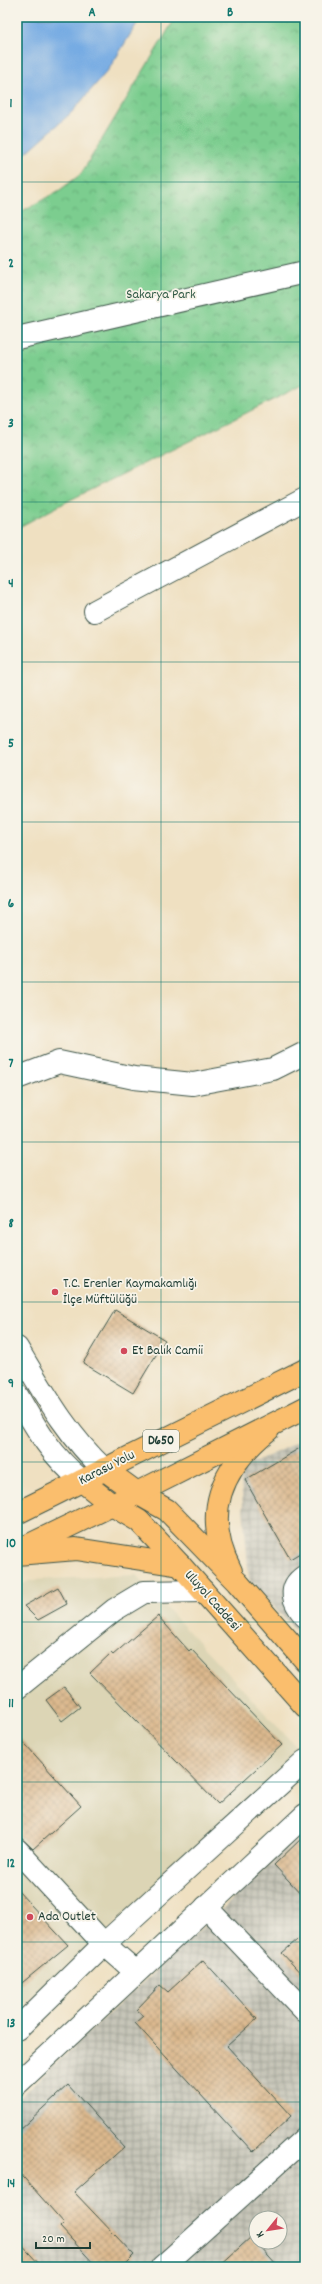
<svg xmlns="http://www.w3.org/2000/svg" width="322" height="2284" font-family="Dekko,sans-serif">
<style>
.built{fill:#dcd5b5}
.industrial{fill:url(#industrial-grid);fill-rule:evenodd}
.park{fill:url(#park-crowns);stroke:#4d8562}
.water{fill:#76abe3;stroke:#4a748c}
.building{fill:url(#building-cross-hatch)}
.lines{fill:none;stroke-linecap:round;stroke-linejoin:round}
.minor-casing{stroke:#3e5549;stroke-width:24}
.major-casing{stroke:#3e5549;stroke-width:24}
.highway-casing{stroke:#3e5549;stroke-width:24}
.minor{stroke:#fff;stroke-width:22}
.major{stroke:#fabe6d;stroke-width:22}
.highway{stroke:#fabe6d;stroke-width:22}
.grid{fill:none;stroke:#0f766e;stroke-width:1;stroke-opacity:0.55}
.poi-dot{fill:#d1495b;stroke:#f7f3e8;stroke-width:1.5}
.labels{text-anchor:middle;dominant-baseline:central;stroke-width:3.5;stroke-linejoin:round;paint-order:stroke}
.shield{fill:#f7f3e8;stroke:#60746a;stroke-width:1}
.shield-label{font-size:13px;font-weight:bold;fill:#1f3d34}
.park-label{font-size:14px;fill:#315a46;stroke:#f7f3e8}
.poi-label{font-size:14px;fill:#1f3d34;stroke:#f7f3e8;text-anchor:start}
.street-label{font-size:14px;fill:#1f3d34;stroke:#f7f3e8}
.neatline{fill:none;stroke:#0f766e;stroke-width:1.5}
.grid-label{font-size:13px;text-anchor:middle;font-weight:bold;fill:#0f766e}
</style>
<defs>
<pattern id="industrial-grid" width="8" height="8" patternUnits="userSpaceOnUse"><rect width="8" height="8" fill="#c6c5b8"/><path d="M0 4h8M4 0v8" fill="none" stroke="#a0a196"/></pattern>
<pattern id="park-crowns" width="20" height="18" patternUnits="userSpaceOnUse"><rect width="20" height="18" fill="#7bcd8f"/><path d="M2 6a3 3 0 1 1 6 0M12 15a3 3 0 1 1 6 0" fill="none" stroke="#64a876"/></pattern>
<pattern id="building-cross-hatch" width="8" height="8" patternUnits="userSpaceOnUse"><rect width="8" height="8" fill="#dbb88d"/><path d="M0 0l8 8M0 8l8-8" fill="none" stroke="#b19774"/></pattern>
</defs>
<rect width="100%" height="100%" fill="#f7f3e8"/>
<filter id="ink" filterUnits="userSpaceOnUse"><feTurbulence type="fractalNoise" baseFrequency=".025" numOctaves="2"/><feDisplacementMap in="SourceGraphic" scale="8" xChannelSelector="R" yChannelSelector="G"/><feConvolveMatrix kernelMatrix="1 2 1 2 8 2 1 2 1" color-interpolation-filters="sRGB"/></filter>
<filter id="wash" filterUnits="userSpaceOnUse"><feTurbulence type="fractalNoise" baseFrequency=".012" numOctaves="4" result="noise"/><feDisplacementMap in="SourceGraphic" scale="16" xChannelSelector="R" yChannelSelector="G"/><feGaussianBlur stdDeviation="0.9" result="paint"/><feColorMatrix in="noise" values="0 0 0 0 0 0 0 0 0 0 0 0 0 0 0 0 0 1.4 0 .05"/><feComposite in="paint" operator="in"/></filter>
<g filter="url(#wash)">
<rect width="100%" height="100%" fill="#efe0c1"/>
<polygon class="built" points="136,1575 304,1755 17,2010 17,1587 31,1580"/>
<g class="industrial">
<polygon points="305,1438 305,1641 249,1579 240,1470"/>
<path d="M305,1832V2267H17V2099ZM256,2218H280V2242H256Z"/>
</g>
<polygon class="park" points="176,17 305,17 305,384 70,500 17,528 17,214 60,190 81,174"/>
<polygon class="water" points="17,17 141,17 109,69 72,112 17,161"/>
<g id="blocks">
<g class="building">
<polygon points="115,1310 165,1340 133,1393 83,1363"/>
<polygon points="305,1445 305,1550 290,1559 245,1480"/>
<polygon points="58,1587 67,1604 38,1620 24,1606"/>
<polygon points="158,1616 189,1651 191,1649 282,1745 218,1804 90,1673 111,1653 113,1655"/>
<polygon points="64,1687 80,1707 62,1721 46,1700"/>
<polygon points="17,1735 81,1806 33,1849 17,1834"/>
<polygon points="305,1835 305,1898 274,1865"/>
<polygon points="17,1890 68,1945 17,1987"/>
<polygon points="305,1933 305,1978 282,1953"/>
<polygon points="203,1960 257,2019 227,2046 291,2116 253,2152 135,2023 143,2016 136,2010 160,1985 168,1992"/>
<polygon points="68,2085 124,2147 74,2192 134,2255 122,2267 97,2267 60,2227 64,2223 17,2170 17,2132"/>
<polygon points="251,2237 278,2267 218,2267"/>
<polygon points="17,2240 42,2267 17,2267"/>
</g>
</g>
</g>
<g filter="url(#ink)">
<use href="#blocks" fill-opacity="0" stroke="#3e5549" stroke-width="1"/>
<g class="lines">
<defs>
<g id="minor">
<polyline points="17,338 305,272"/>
<polyline points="95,611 305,499"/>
<polyline points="17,1078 59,1062 134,1078 193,1084 273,1069 305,1053"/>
<path d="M17,1348C43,1391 67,1435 104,1469"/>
<path d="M17,1395C37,1430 50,1454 82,1481"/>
<path d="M305,1576C287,1588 293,1602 305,1616"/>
<polyline points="17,1688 114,1610 144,1592 203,1591"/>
<polyline points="17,1850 104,1944 136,1972"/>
<polyline points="206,1907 305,2011"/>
<polyline points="17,2029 104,1944 305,1761"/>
<polyline points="17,2084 305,1815"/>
<polyline points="162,2267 305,2138"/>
</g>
<g id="major">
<polyline points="104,1469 137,1493 167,1510 237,1582 305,1660"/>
<polyline points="82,1481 112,1505 139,1521 180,1565 305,1706"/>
<polyline points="17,1554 76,1549 180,1565"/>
<path d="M231,1571C201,1514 221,1468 268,1430"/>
</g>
<g id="highway">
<polyline points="17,1513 305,1370"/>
<polyline points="17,1551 137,1493 305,1408"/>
</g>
</defs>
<use href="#minor" class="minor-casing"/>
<use href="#major" class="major-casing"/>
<use href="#highway" class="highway-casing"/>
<use href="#minor" class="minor"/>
<use href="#major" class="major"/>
<use href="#highway" class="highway"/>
</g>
</g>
<path class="grid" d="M161,17V2267M17,182H305M17,342H305M17,502H305M17,662H305M17,822H305M17,982H305M17,1142H305M17,1302H305M17,1462H305M17,1622H305M17,1782H305M17,1942H305M17,2102H305"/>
<g class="poi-dot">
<circle cx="55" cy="1292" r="4"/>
<circle cx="124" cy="1351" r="4"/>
<circle cx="30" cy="1917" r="4"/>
</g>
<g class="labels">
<rect class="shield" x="143" y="1430" width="36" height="22" rx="3"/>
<g class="shield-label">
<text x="161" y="1441">D650</text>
</g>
<g class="park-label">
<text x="161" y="295">Sakarya Park</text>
</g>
<g class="poi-label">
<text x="63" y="1284">T.C. Erenler Kaymakamlığı<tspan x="63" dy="16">İlçe Müftülüğü</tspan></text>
<text x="132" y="1351">Et Balık Camii</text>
<text x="38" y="1917">Ada Outlet</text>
</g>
<g class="street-label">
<text transform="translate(107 1468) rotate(-27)">Karasu Yolu</text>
<text transform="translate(212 1601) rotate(48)">Uluyol Caddesi</text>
</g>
</g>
<rect width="322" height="2284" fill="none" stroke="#f7f3e8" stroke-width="44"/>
<g transform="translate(268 2230) rotate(240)"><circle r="19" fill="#f7f3e8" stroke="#a1aaa0"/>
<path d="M0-3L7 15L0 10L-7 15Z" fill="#d1495b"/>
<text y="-6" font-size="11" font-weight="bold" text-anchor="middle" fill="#1f3d34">K</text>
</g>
<path d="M36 2242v6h54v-6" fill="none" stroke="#1f3d34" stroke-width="2"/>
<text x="42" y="2242" font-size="12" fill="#1f3d34" stroke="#f7f3e8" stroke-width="3" paint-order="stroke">20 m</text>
<rect x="22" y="22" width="278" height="2240" class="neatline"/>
<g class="grid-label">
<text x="92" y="16">A</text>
<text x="230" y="16">B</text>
<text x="11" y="107">1</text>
<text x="11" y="267">2</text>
<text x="11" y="427">3</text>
<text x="11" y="587">4</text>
<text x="11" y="747">5</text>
<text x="11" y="907">6</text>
<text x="11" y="1067">7</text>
<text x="11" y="1227">8</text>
<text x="11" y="1387">9</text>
<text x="11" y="1547">10</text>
<text x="11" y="1707">11</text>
<text x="11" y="1867">12</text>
<text x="11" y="2027">13</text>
<text x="11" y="2187">14</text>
</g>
</svg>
